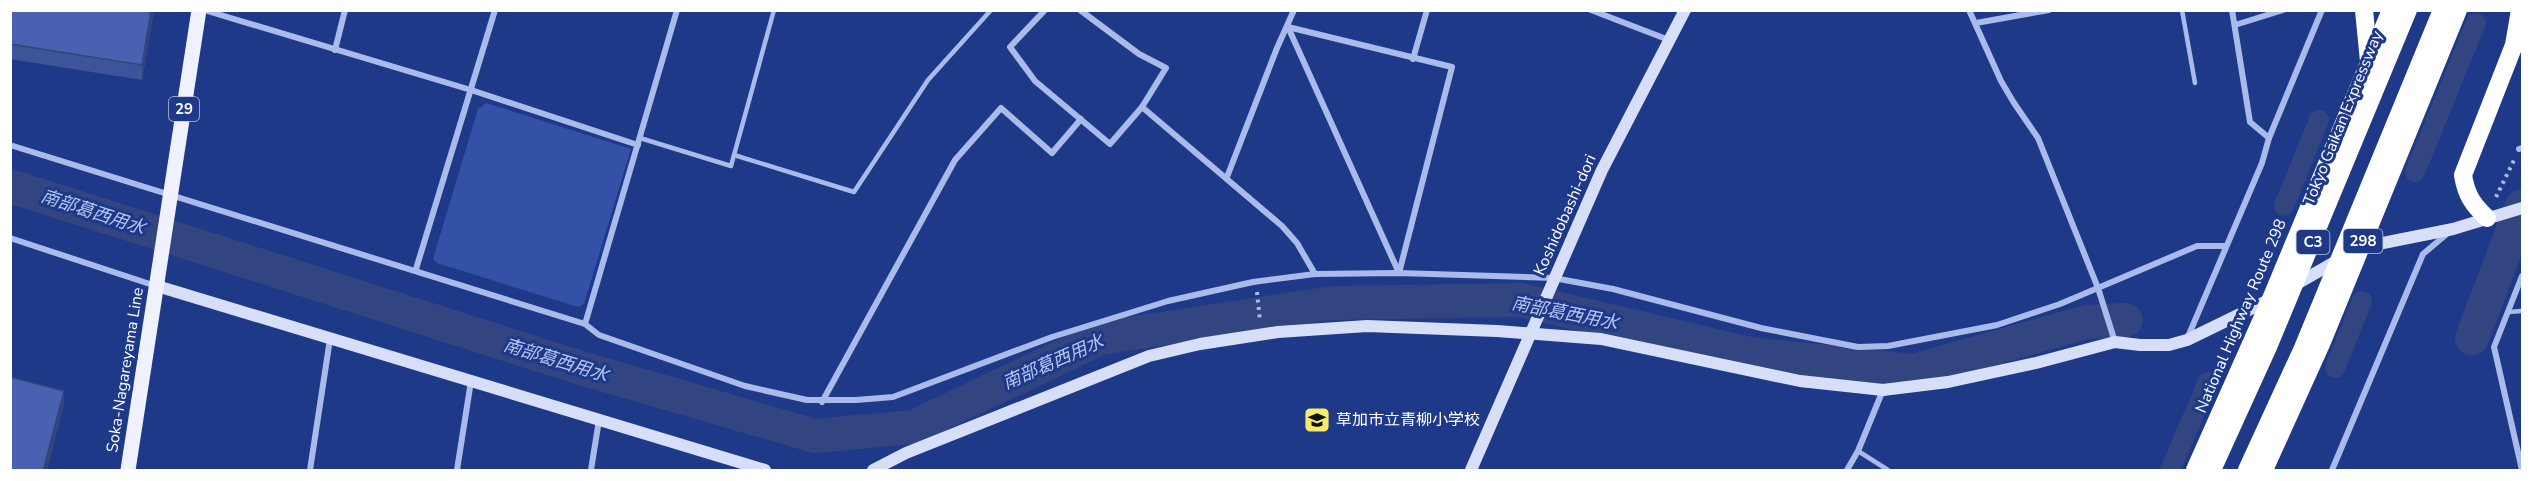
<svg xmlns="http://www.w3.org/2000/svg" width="2533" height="481" font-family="'Nunito Sans','Noto Sans JP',sans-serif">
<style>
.green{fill:#3351a6}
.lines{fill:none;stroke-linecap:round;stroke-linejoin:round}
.canal{stroke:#324581;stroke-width:20}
.river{stroke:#324581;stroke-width:34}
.path{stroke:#aabbeb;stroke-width:4;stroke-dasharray:3 4.5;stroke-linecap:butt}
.lane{stroke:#aabbeb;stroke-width:4.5}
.street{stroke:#aabbeb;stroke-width:6}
.secondary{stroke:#d6def8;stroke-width:12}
.primary{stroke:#eff2fe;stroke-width:15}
.highway{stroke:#fff;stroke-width:18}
.highway-bridge{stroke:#fff;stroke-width:18}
.wall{fill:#3e5498}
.shaded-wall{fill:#32457c}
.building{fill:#4862b1;stroke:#32457c;stroke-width:1.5}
.labels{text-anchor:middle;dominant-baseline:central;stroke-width:6;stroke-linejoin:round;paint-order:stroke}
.shield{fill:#1f3989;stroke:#bcc4dc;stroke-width:1.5}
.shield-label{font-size:15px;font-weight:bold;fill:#fff}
.street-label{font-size:16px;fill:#fff;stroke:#1f3989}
.poi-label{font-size:16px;fill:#fff;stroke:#1f3989;text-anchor:start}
.water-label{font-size:18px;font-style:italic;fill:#b6c6f2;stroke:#1f3989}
</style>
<rect width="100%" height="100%" fill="#1f3989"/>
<polygon class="green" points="486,103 631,149 584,304 578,307 437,263 433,259 478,109"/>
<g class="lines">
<g class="canal">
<polyline points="2415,172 2476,23"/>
<polyline points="2284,206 2319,120"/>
<polyline points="2335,368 2362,301"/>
<polyline points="2170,470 2208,382"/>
</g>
<g class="river">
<polyline points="10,186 581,368 815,436 913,427 1101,338 1332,303 1521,300 1750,354 1912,371 2087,322 2126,320"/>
<polyline points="2472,338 2522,206"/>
</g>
<g class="path">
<polyline points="2496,197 2515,158"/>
<polyline points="1257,292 1260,321"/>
</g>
<g class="lane">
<polyline points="2182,10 2195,83"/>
<polyline points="640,138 731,166 774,10"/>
<polyline points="734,155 854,192 928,80 991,10"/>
<polyline points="2508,312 2522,311"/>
<polyline points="1858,451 1888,470"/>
</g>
<g class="street">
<polyline points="204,10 471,90 638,145"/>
<polyline points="1045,10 1010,47 1035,81 1110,144 1142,107 1166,68 1139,54 1080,10"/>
<polyline points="1591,10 1669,40"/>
<polyline points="1969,10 2001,81 2014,103 2038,138 2098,288 2115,342"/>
<polyline points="2232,10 2250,122 2269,138"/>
<polyline points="1976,23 2049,10"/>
<polyline points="2235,25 2283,10"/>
<polygon points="1288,27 1452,67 1399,273"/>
<polyline points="335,50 345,10"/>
<polyline points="1413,59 1427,10"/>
<polyline points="1142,107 1282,226 1297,243 1315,274"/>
<polyline points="10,145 585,324 599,335 745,386 807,400 856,400 893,397 1052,337 1168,301 1253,282 1315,274 1399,273 1554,278 1613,289 1761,328 1858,347 1888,346 1997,325 2060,304 2197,246 2226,246"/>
<polyline points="2519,149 2522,148"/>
<polyline points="1227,177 1277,48 1294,10"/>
<polyline points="10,238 156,286"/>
<polyline points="416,269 495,10"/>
<polyline points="2522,276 2494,347 2522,470"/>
<polyline points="585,324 677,10"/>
<polyline points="2187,339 2262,163 2269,138 2322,10"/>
<polyline points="822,402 955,160 1001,108 1052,153 1081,119"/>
<polyline points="310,470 330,339"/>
<polyline points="457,470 471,381"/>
<polyline points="591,470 599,420"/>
<polyline points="1847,470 1858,451 1883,390"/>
<polyline points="2332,470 2423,254 2448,233"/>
</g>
<g class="secondary">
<polyline points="2358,248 2453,229 2522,208"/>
<polyline points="157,286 765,470"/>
<polyline points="2293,286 2340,259"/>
<polyline points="873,470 906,453 1149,356 1200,344 1278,332 1367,326 1497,331 1601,339 1800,381 1883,390 1948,382 2036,363 2115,342 2140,345 2169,345 2187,340 2273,298"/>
<polyline points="1471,470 1602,170 1685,10"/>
</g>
<polyline class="primary" points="128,470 199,10"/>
<g class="highway">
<polyline points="2364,10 2369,61"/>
<path d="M2487,218C2472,204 2466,194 2463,175L2514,45L2520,10"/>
<polyline points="2195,470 2271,299 2391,10"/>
<polyline points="2264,470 2321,344 2458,10"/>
</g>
<g class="highway-bridge">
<polyline points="2212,470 2268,347 2408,10"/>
<polyline points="2247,470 2303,348 2442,10"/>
</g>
</g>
<polygon class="wall" points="10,10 154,10 142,80 10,59"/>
<g class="shaded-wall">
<polygon points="151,10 154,10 142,80 142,65"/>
<polygon points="64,391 64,405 47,471 43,471"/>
</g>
<g class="building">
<polygon points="10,10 151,10 142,65 10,44"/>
<polygon points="10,377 64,391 43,471 10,471"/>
</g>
<defs>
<symbol id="school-square" viewBox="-11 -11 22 22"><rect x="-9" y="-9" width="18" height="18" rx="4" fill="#f9eb6a" stroke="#1f3989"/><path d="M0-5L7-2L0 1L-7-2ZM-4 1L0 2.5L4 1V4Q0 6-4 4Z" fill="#111"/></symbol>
</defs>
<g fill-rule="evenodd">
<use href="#school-square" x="1302" y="405" width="30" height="30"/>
</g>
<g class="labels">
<g class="shield">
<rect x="169" y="97" width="30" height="24" rx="4.5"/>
<rect x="2343.5" y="229" width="39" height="24" rx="4.5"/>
<rect x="2296.5" y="230" width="33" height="24" rx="4.5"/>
</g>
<g class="shield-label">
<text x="184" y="109">29</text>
<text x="2363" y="241">298</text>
<text x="2313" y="242">C3</text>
</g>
<g class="street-label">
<text transform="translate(2343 118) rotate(-68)">Tokyo Gaikan Expressway</text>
<text transform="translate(1565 215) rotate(-66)">Koshidobashi-dori</text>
<text transform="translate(2241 316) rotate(-67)">National Highway Route 298</text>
<text transform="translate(125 370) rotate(-81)">Soka-Nagareyama Line</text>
</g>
<g class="poi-label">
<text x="1336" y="420">草加市立青柳小学校</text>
</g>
<g class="water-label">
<text transform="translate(93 212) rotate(18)">南部葛西用水</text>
<text transform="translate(1565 313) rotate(11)">南部葛西用水</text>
<text transform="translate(556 360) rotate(17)">南部葛西用水</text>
<text transform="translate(1053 362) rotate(-24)">南部葛西用水</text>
</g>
</g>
<rect width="2533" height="481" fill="none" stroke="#ffffff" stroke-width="24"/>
</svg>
